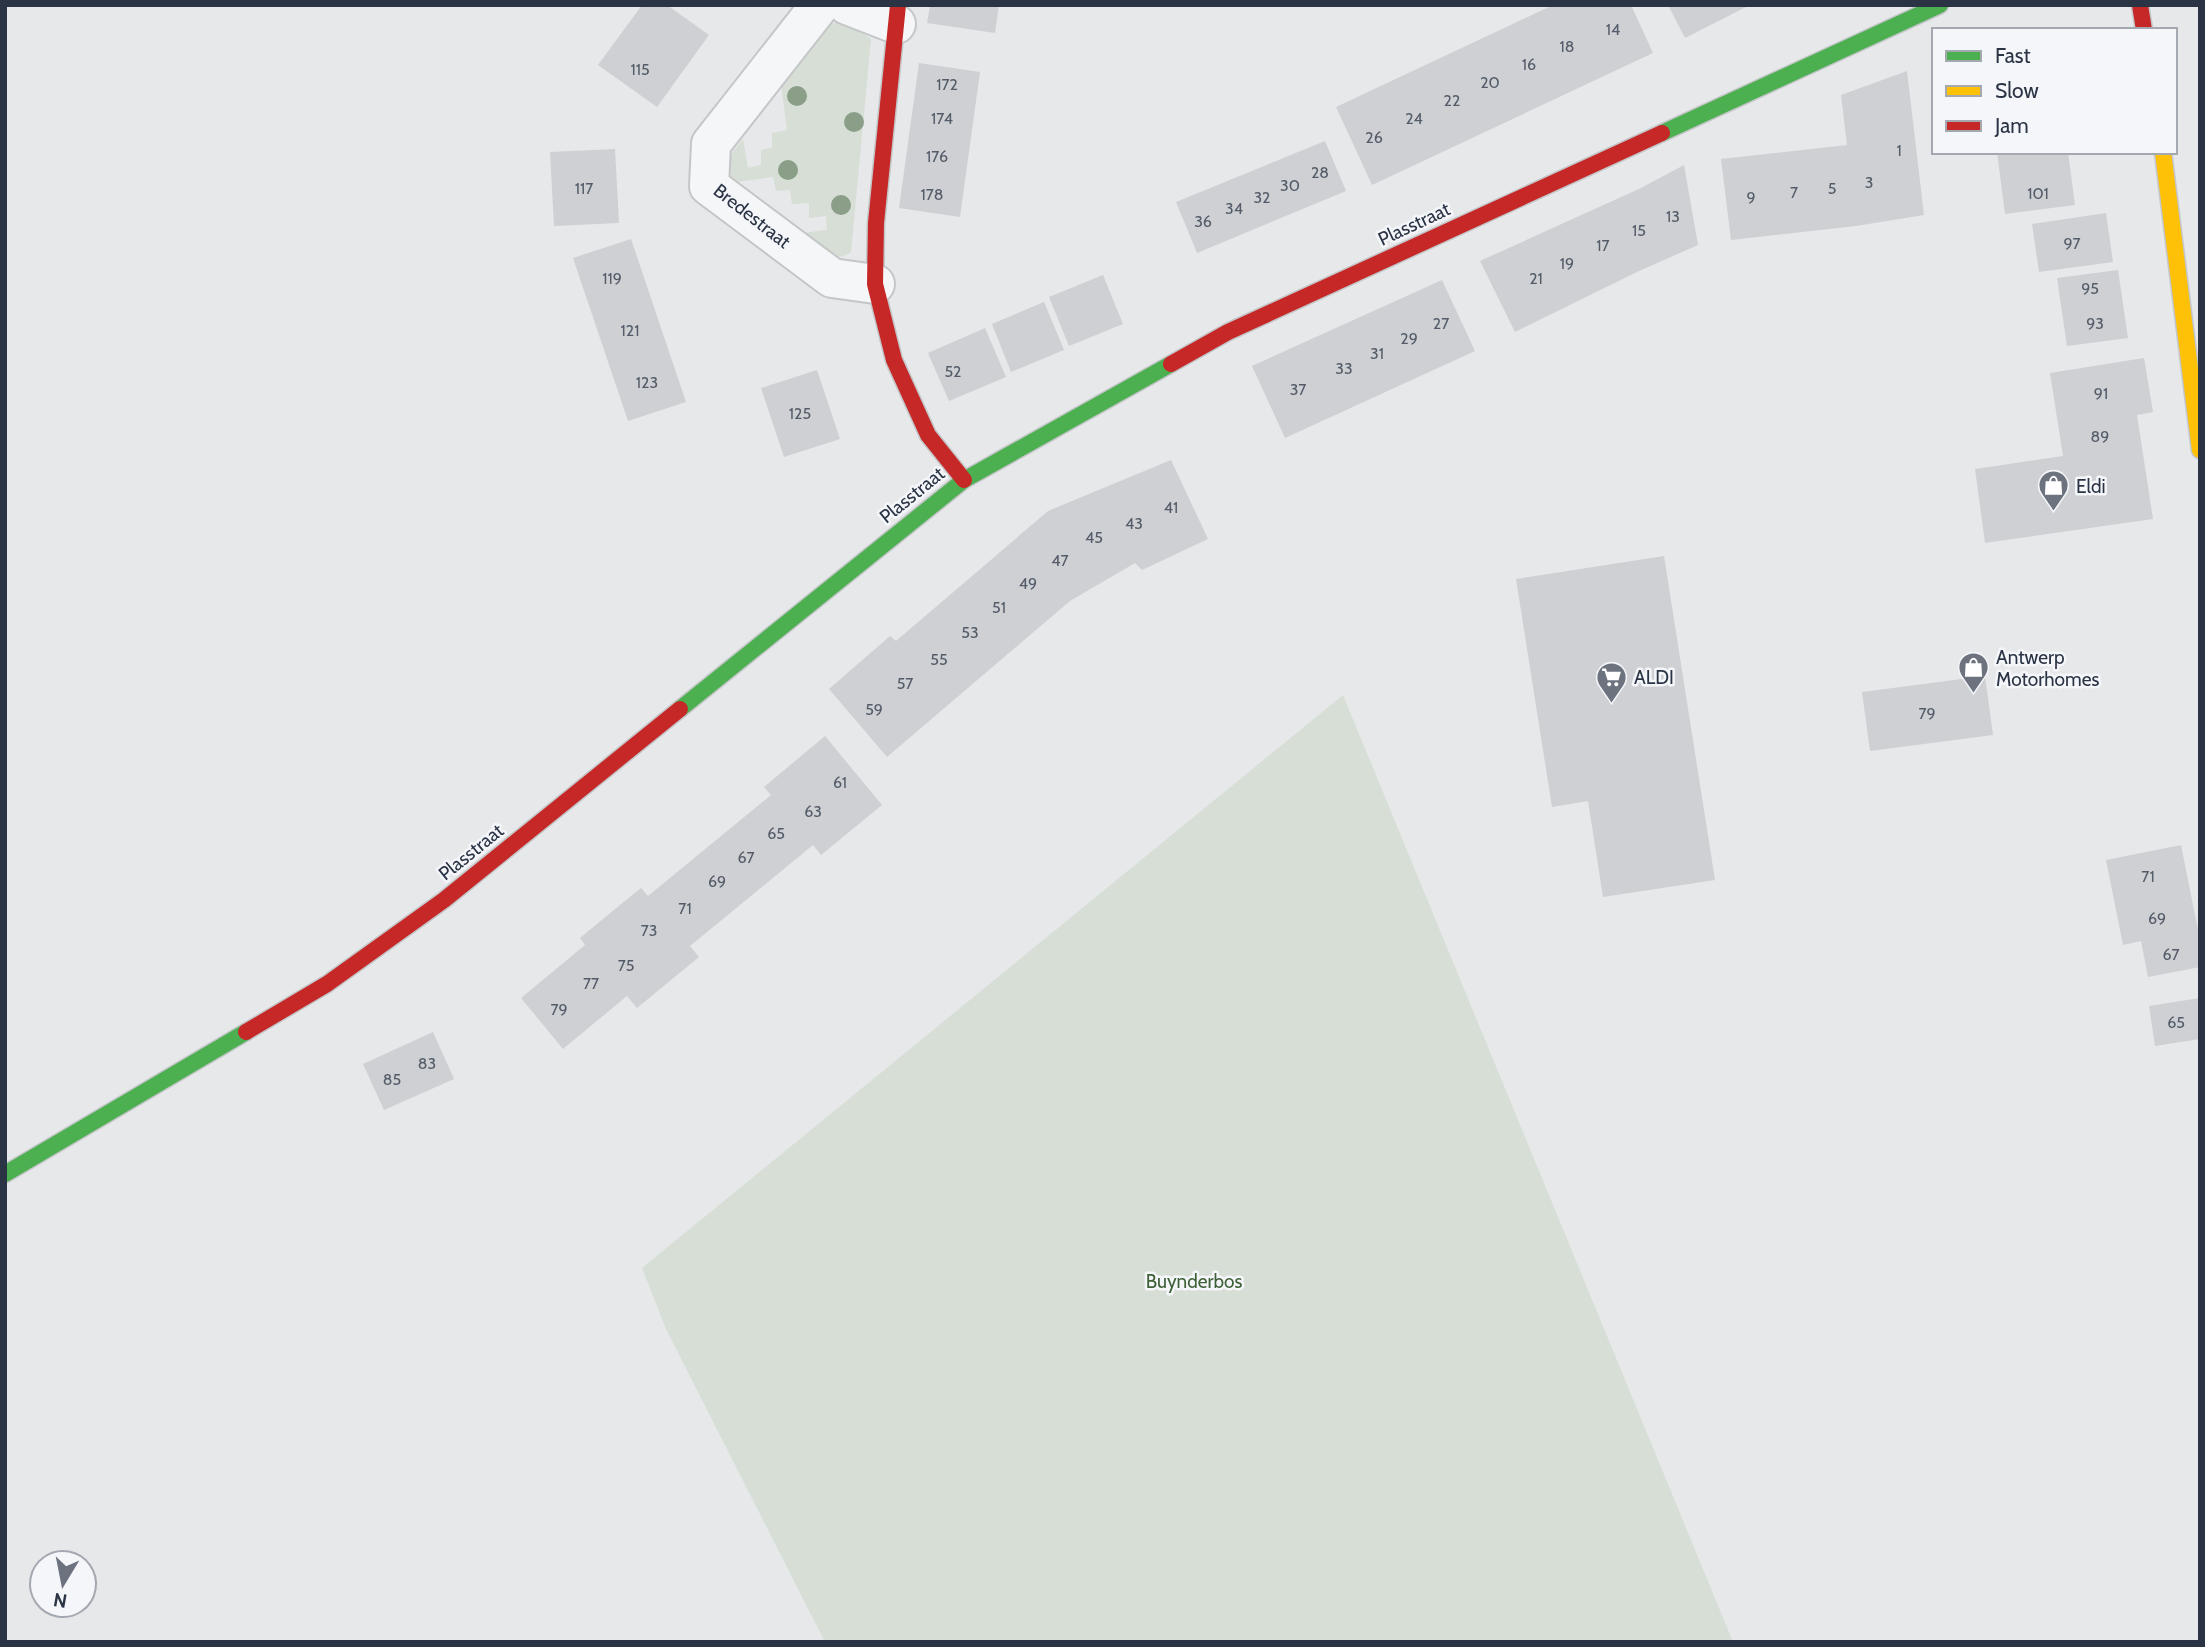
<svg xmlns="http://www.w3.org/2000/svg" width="2205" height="1647" font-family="Cabin,sans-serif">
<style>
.green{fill:#d6ded6}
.building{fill:#ced0d3}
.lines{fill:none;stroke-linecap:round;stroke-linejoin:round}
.street-casing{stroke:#c4c6c8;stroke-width:42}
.fast-casing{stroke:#c4c6c8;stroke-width:19}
.slow-casing{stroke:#c4c6c8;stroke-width:19}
.jam-casing{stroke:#c4c6c8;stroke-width:19}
.street{stroke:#f5f6f7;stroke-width:38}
.fast{stroke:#4caf50;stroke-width:16}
.slow{stroke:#ffc107;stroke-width:16}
.jam{stroke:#c62828;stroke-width:16}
.tree{fill:#8a9e88}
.labels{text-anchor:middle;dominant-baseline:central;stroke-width:5;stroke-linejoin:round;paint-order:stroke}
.number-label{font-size:16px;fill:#545c69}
.street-label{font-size:19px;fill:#2b3445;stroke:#f4f6f9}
.poi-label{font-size:19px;fill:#2b3445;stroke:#f4f6f9;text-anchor:start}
.park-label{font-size:19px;fill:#3f6138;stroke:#f4f6f9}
</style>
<rect width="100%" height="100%" fill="#e6e8ea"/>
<g class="green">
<path d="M847,20L871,39L851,252C830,266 818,247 802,233L827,230L826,216L809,218V203L792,204L790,190L776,191L773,177L730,183L728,158L743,139L748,168L761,165V150L772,148V133L787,130L781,84L823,26Z"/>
<polygon points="1343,695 1733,1642 825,1642 666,1329 642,1268"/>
</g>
<g class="building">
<polygon points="642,5 667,5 709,35 657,107 598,65"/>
<polygon points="930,5 999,5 995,33 927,23"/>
<polygon points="1553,5 1631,5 1653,53 1372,185 1336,107"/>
<polygon points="1668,5 1750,5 1685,38"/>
<polygon points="919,63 980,72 960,217 899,208"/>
<polygon points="1907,71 1924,215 1856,226 1731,240 1721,159 1847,145 1841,95"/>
<polygon points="1325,141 1346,191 1197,253 1176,202"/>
<polygon points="615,149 619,223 554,226 550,152"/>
<polygon points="1997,152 2068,152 2075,205 2005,214"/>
<polygon points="1684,165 1698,245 1639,271 1515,332 1480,261 1641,188"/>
<polygon points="2106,213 2113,262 2039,272 2032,224"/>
<polygon points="631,239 686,402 628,421 573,258"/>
<polygon points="2118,270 2128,338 2067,346 2057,278"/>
<polygon points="1103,275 1123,324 1069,346 1049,297"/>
<polygon points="1442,280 1475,351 1285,438 1252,366"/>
<polygon points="1044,302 1064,350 1011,372 992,324"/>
<polygon points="985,328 1006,377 949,401 928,353"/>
<polygon points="2144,358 2153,412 2137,415 2153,519 1985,543 1975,469 2063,456 2050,373"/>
<polygon points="817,370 840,439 784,457 761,388"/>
<polygon points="1171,460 1208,539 1142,570 1135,563 1070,601 887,757 829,689 890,636 896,641 1048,511"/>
<polygon points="1664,556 1715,880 1603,897 1588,801 1552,807 1516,579"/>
<polygon points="1985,676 1993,735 1870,751 1862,692"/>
<polygon points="825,736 882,805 821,855 813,845 690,946 699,957 637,1008 627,996 563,1049 521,998 585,945 580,938 609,914 641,888 648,896 771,795 764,787"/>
<polygon points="2181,845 2200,940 2200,967 2148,977 2141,941 2123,945 2106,860"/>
<polygon points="2200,998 2200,1039 2155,1046 2149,1006"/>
<polygon points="433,1032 454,1079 384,1110 363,1064"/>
</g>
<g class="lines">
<defs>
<g id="street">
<polyline points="820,5 711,144 709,186 832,278 875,284"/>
<polyline points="847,5 896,24"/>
</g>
<g id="fast">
<polyline points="1662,133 1940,5"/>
<polyline points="680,709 964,480 1171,364"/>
<polyline points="5,1174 246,1032"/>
</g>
<polyline id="slow" points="2163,152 2200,450"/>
<g id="jam">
<polyline points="898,5 876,223 875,284 894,360 928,435 964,480"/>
<polyline points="2140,5 2144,30"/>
<polyline points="1171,364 1228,332 1662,133"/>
<polyline points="246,1032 327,984 444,900 680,709"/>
</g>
</defs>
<use href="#street" class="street-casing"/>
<use href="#fast" class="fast-casing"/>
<use href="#slow" class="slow-casing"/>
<use href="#jam" class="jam-casing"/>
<use href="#street" class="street"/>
<use href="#fast" class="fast"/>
<use href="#slow" class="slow"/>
<use href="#jam" class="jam"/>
</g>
<g class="tree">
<circle cx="797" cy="96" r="10"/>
<circle cx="854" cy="122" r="10"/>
<circle cx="788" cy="170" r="10"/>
<circle cx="841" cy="205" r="10"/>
</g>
<defs>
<symbol id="shop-pin" viewBox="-11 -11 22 30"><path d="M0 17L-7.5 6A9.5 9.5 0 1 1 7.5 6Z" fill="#6c737f" stroke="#f4f6f9"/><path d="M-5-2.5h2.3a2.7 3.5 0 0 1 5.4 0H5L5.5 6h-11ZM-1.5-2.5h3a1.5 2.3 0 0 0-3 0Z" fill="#fff"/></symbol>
<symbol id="supermarket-pin" viewBox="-11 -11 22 30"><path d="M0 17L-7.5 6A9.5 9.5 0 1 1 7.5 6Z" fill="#6c737f" stroke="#f4f6f9"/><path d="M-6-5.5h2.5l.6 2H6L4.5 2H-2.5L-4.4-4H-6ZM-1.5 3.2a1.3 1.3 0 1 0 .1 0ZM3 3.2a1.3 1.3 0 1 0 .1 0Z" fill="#fff"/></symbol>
</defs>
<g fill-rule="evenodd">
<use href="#shop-pin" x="2036" y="468" width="35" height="47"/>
<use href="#shop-pin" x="1956" y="650" width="35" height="47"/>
<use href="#supermarket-pin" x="1594" y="660" width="35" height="47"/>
</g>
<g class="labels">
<g class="number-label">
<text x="1613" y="29">14</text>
<text x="1567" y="46">18</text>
<text x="1529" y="64">16</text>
<text x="640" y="69">115</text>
<text x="1490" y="82">20</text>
<text x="947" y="84">172</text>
<text x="1452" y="100">22</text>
<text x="942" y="118">174</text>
<text x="1414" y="118">24</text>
<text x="1374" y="137">26</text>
<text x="1899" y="150">1</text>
<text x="937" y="156">176</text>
<text x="1320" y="172">28</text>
<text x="1869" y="182">3</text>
<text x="1290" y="185">30</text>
<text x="584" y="188">117</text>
<text x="1832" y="188">5</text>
<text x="1794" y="192">7</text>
<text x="2038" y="193">101</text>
<text x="932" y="194">178</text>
<text x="1262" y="197">32</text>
<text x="1751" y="197">9</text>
<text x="1234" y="208">34</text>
<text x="1673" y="216">13</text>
<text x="1203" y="221">36</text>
<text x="1639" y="230">15</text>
<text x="2072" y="243">97</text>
<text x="1603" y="245">17</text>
<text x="1567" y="263">19</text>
<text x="612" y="278">119</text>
<text x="1536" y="278">21</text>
<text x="2090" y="288">95</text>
<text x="1441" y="323">27</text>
<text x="2095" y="323">93</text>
<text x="630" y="330">121</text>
<text x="1409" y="338">29</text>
<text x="1377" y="353">31</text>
<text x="1344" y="368">33</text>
<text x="953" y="371">52</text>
<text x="647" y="382">123</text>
<text x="1298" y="389">37</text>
<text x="2101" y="393">91</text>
<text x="800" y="413">125</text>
<text x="2100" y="436">89</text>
<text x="1171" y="507">41</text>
<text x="1134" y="523">43</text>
<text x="1094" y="537">45</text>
<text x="1060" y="560">47</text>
<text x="1028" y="583">49</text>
<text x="999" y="607">51</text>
<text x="970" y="632">53</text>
<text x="939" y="659">55</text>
<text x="905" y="683">57</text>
<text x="874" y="709">59</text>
<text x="1927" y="713">79</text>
<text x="840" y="782">61</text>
<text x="813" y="811">63</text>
<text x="776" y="833">65</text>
<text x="746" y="857">67</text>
<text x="2148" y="876">71</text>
<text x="717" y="881">69</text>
<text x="685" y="908">71</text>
<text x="2157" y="918">69</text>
<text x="649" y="930">73</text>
<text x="2171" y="954">67</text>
<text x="626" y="965">75</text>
<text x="591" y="983">77</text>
<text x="559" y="1009">79</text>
<text x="2176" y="1022">65</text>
<text x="427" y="1063">83</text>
<text x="392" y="1079">85</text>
</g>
<g class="street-label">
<text transform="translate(752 216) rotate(38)">Bredestraat</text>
<text transform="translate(1414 224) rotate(-25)">Plasstraat</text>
<text transform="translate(912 495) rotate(-39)">Plasstraat</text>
<text transform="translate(471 852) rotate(-39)">Plasstraat</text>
</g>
<g class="poi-label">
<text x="2076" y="486">Eldi</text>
<text x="1996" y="657">Antwerp<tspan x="1996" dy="22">Motorhomes</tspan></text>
<text x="1634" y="677">ALDI</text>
</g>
<g class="park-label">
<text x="1194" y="1281">Buynderbos</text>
</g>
</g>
<rect width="2205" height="1647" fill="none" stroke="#2b3445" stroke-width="14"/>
<rect x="1932" y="28" width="245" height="126" fill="#f4f6f9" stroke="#a4a8b1" stroke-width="2"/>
<rect x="1946" y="51" width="35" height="10" fill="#4caf50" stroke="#a4a8b1" stroke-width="2"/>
<text x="1995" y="63" font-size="21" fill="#2b3445">Fast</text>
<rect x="1946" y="86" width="35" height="10" fill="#ffc107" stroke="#a4a8b1" stroke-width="2"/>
<text x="1995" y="98" font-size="21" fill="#2b3445">Slow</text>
<rect x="1946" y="121" width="35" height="10" fill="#c62828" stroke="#a4a8b1" stroke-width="2"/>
<text x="1995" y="133" font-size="21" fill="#2b3445">Jam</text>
<g transform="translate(63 1584) rotate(190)"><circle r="33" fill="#f4f6f9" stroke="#a4a8b1" stroke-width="2"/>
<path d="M0-5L12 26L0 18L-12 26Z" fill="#6c737f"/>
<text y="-10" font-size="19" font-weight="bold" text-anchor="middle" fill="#2b3445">N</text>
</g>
</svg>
